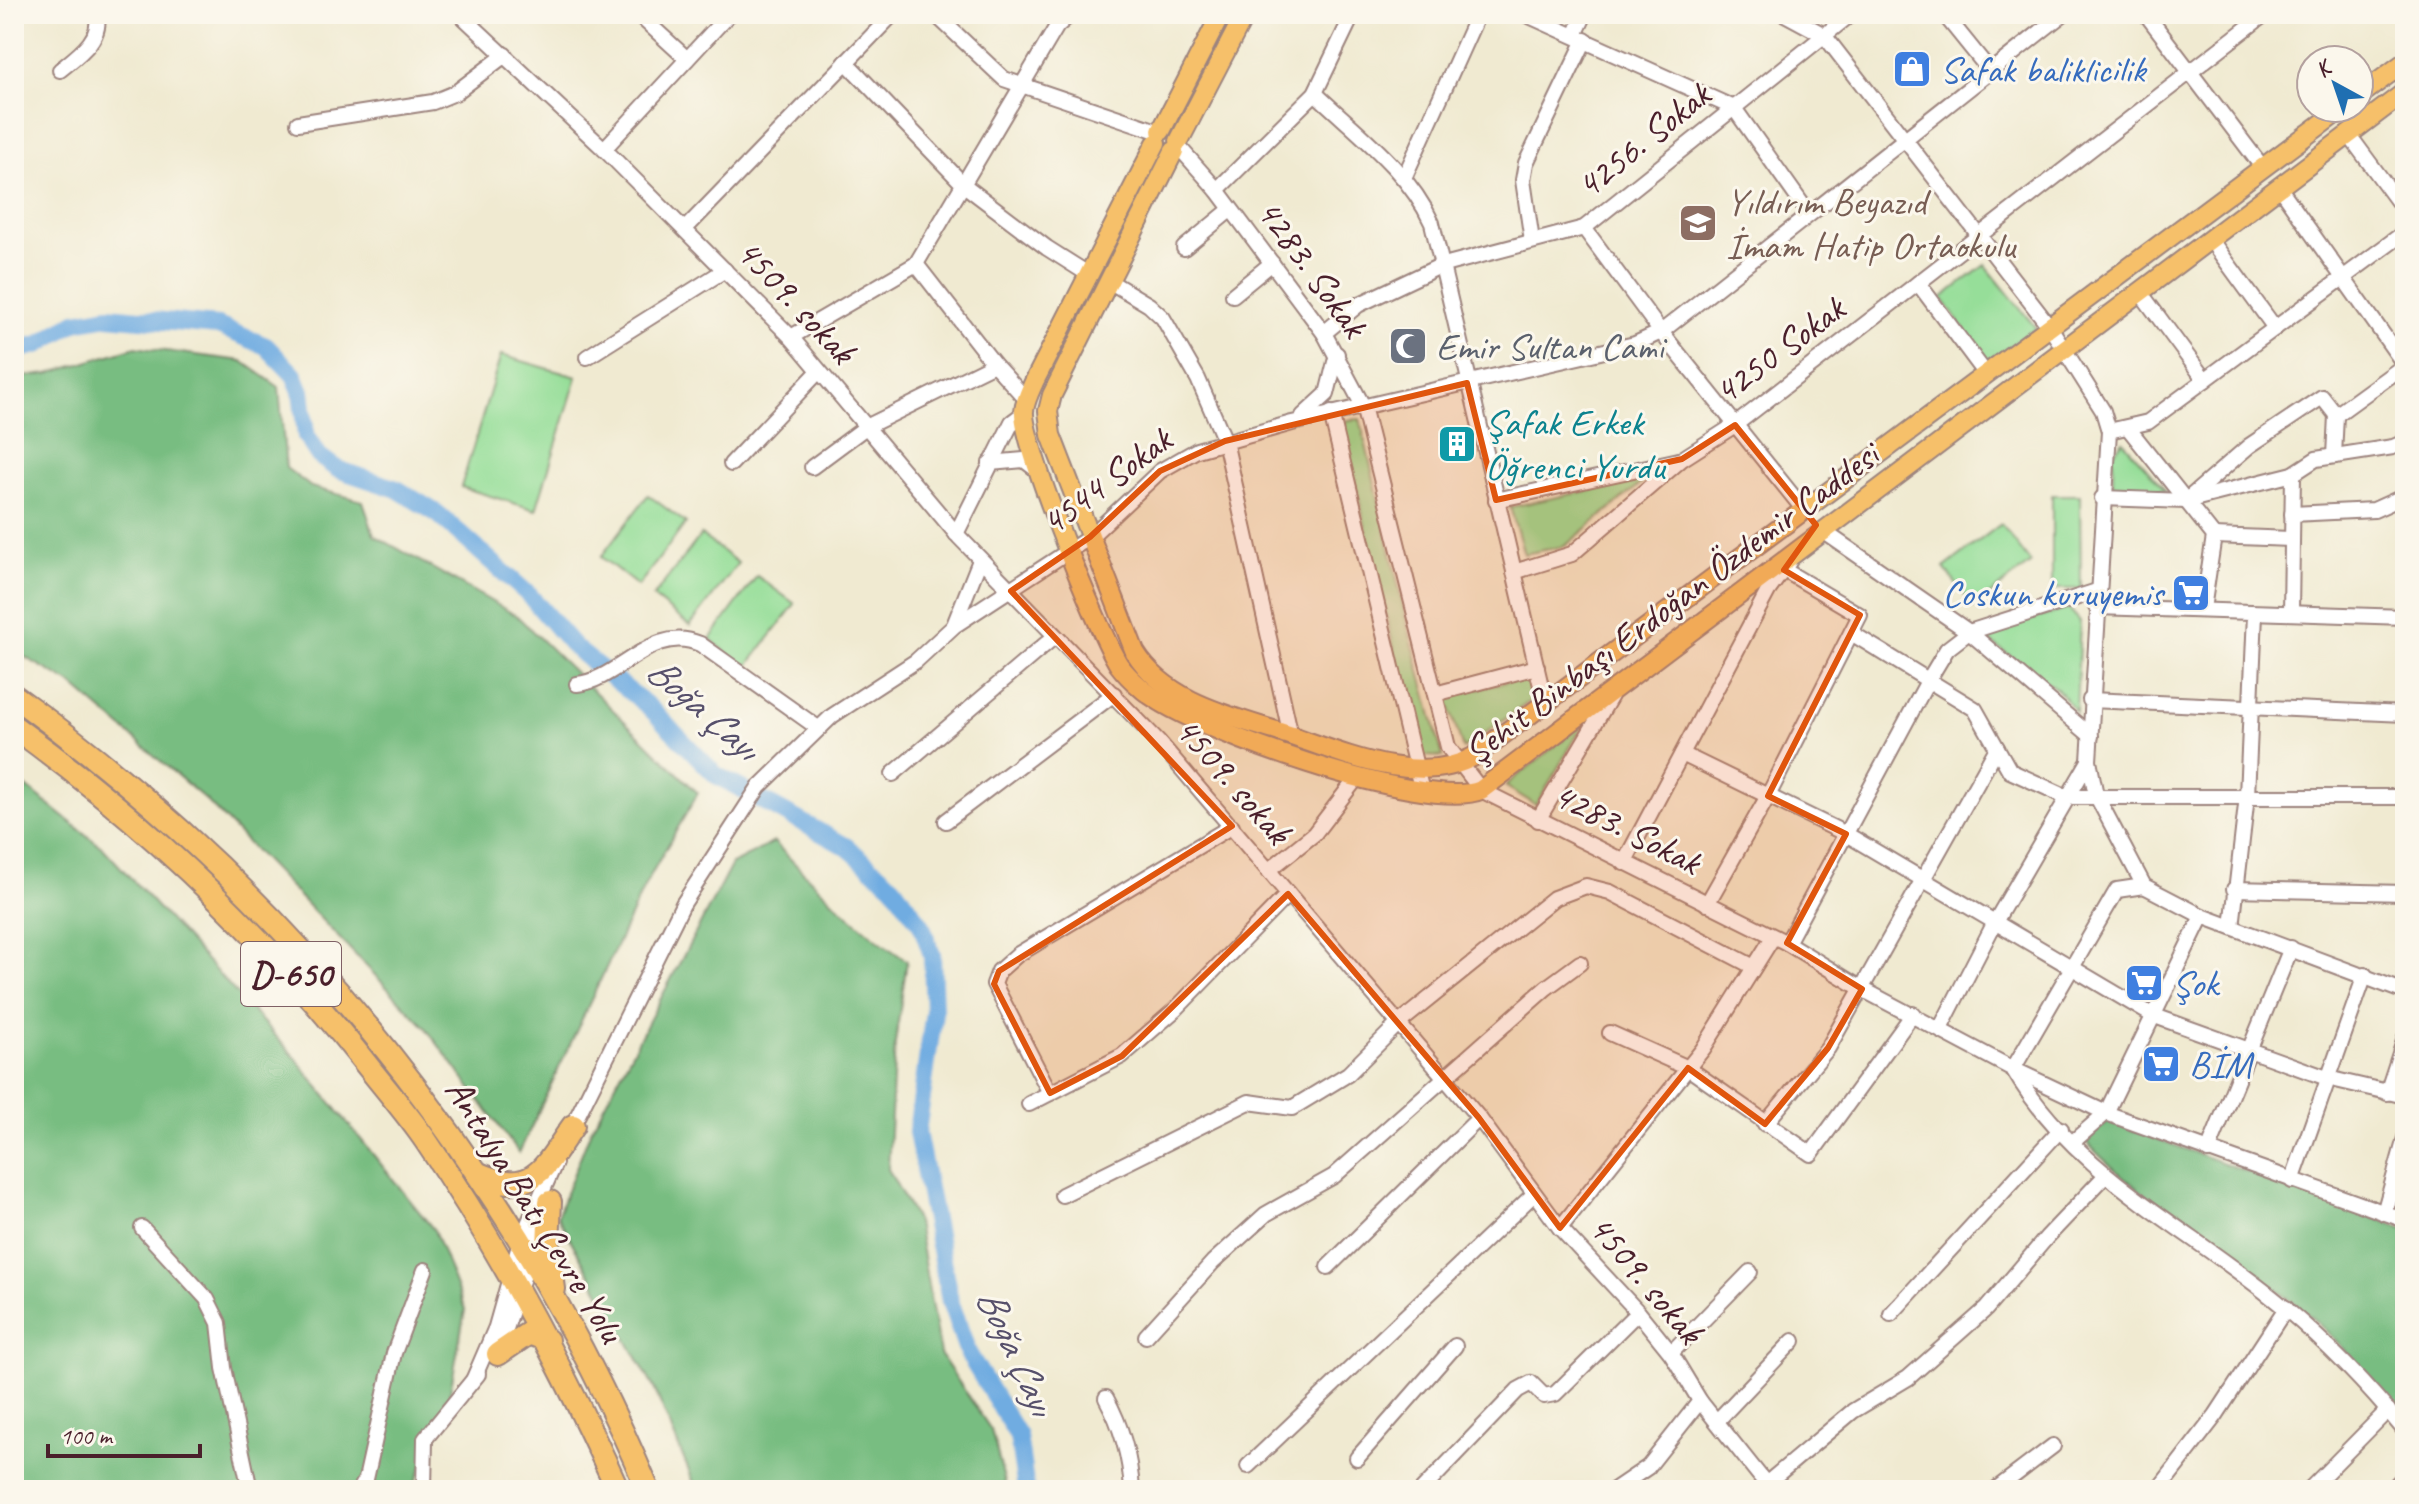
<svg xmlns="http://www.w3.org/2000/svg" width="2419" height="1504" font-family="Caveat,sans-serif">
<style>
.green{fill:#96de99;stroke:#707e62;stroke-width:2}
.forest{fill:#78bd81;stroke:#616e56;stroke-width:2}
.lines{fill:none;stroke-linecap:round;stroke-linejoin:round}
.river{stroke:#70ace1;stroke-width:18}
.minor-casing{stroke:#9d847e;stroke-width:18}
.major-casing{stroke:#9d847e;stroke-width:22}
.highway-casing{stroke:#9d847e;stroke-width:26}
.minor{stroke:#fff;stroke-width:14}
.major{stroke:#f6c06b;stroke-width:18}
.highway{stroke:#f6c06b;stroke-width:22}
.marked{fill:#e0560e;fill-opacity:0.2;stroke:#e0560e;stroke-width:6;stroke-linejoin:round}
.labels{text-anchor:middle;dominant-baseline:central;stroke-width:6;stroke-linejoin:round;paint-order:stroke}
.shield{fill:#fbf7ec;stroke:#7f6065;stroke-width:2}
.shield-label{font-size:36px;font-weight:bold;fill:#4a1f2b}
.shop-label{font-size:38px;fill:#366cbe;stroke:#fbf7ec;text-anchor:start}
.street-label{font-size:38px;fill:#4a1f2b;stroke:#fbf7ec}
.education-label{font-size:38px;fill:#785e54;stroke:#fbf7ec;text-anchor:start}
.worship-label{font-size:38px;fill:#5b616d;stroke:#fbf7ec;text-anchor:start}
.culture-label{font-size:38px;fill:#0d838f;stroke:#fbf7ec;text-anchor:start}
.water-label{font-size:40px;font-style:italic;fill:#57506b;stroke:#fbf7ec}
</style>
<rect width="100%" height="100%" fill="#fbf7ec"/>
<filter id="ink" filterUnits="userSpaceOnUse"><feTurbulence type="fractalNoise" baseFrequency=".0125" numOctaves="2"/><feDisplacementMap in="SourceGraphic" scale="16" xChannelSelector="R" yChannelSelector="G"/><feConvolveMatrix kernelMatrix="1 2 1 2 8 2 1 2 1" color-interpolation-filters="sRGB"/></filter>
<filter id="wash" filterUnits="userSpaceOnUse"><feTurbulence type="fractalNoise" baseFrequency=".006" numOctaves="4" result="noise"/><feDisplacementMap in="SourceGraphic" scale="32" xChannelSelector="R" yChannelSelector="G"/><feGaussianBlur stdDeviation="1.8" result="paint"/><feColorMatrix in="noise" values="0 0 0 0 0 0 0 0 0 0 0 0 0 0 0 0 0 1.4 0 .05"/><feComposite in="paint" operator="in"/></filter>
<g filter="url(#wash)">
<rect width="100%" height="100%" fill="#f0ead1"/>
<g class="green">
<polygon points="1985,265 2036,328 1987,362 1942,298"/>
<polygon points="501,355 577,377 536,510 461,487"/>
<polygon points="1360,419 1407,623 1443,757 1423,756 1418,751 1342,426 1347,420"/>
<polygon points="2123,441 2166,491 2113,488 2113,453"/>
<polygon points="1648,478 1565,546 1524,554 1510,507"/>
<polygon points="648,495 686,523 638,586 601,557"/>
<polygon points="2052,495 2080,495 2081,589 2052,589"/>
<polygon points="2001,524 2031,563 1974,607 1944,568"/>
<polygon points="701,535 738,563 690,626 653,597"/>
<polygon points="757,576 795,604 746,668 710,639"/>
<polygon points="2069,609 2080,621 2076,712 2058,690 1985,638 1983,633"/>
<polygon points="1528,676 1533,679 1538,691 1536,697 1463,749 1446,697"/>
<polygon points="1585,722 1536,805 1505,786"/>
</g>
<g class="forest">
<polygon points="135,347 242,361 279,387 286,468 311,487 363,501 374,535 517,616 698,793 646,883 519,1153 425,1027 207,801 70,683 14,651 14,378 48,374"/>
<polygon points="14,777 104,849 292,1054 434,1230 465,1310 447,1409 412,1490 14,1490"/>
<path d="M774,842C815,885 857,927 907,961L895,1043L888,1169L917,1222L940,1354L991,1430L1007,1490H697L654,1388L557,1216L591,1130L732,864Z"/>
<path d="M2108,1121L2405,1229V1420C2372,1379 2336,1336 2295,1304C2225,1249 2147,1205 2086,1142Z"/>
</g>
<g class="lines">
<polyline class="river" points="14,351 40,344 75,322 108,316 218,326 266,346 294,375 301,391 306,436 319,456 337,469 397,489 438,514 529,595 575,648 648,706 716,775 847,847 893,886 921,924 932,955 934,1012 917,1132 950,1301 968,1353 1018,1436 1026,1490"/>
</g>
</g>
<g filter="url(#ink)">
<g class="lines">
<defs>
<g id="minor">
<polyline points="460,14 604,149 791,337 959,537 1159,742 1479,1118 1560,1228 1638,1312 1671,1353 1700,1401 1771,1490"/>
<polyline points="638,14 687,59"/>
<polyline points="935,14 1004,79 1160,132"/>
<polyline points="1525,14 1734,108 1809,214"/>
<polyline points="1785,14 1824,35 2050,327 2103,411 2109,431 2089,761 2096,795 2144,886 2202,916 2405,992"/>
<polyline points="1944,14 1990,71"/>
<polyline points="2146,14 2263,168"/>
<polyline points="1575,35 1585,14"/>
<polyline points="846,62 964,185 1047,248 1088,274"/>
<path d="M60,70C77,56 104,38 96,14"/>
<path d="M1315,93C1357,133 1408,170 1432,223L1545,703"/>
<polyline points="298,123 433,102 455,93 505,55"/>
<polyline points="2349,135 2405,211"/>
<polyline points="1178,146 1217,190 1324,333 1363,406 1448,747 1481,790 1787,943 1862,989 2013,1069 2106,1113 2405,1220"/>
<polyline points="604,149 729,14"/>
<polyline points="1404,178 1478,14"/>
<polyline points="2279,187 2404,364"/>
<polyline points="1217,190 1315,93 1353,14"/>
<polyline points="1584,228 1661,332 1804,510"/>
<polyline points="685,229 893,14"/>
<polyline points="2210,239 2275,328"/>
<polyline points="1532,241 1523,180 1526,163 1585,40"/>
<polyline points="1184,248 1230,210"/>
<polyline points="916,264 994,364 1026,399"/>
<polyline points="1109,281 1149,305 1163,318 1198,379 1225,441 1291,736"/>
<polyline points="1918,283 1986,374"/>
<polyline points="2140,292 2205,380"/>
<polyline points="1233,295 1272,263"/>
<polyline points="1324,333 1358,305 1440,266 1584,228 1851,14"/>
<polyline points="791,337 916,264 1057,26 1071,14"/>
<polyline points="587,357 725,270"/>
<polyline points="1331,413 1422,792"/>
<polyline points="1303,416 1327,394 1337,354"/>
<polyline points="2129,429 2214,536 2203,609"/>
<polyline points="2109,431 2148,422 2405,232"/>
<polyline points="2334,456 2336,415"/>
<polyline points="990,463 1024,460 1041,473"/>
<polyline points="731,464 819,371"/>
<polyline points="812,467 866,427 994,364"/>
<polyline points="2102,498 2186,501 2293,474 2316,459 2393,447 2405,442"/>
<polyline points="2189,498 2249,446 2322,397 2336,415 2405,365"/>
<polyline points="1496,500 1679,460"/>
<polyline points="2292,514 2374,510 2405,496"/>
<polyline points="1823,531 1969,632 2097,591"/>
<polyline points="956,534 1012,422 1024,413"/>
<polyline points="2214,536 2291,539"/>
<polyline points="1514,572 1572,554 1682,459 1735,425 2265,14"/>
<polyline points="2096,607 2405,617"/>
<polyline points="2291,613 2293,474"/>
<polyline points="954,625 980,560"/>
<polyline points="1853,634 1975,709 2010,771 2067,797 2405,797"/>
<path d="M577,684C620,680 652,623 700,644L818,728"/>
<polyline points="1435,694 1537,667"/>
<polyline points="2090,700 2405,714"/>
<polyline points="1682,754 1846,834 2152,1015 2327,1078 2405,1096"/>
<polyline points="893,774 1054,637"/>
<polyline points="1538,820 1611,696"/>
<polyline points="946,821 1114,694"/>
<polyline points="1624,863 1768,591 1789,562"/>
<polyline points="1269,870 1314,834 1356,779"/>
<path d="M2144,886L2117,890L2013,1069C2075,1176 2195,1231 2286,1309C2330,1346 2369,1387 2405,1431"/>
<polyline points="2234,889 2405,893"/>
<polyline points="1707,904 1768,796 1860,615 1784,570"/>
<polyline points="2232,927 2247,796 2255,614"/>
<polyline points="1787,943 1929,679 1947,649 1969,632 2091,736"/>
<polyline points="1940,1029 1995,922 2089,761"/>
<polyline points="1610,1033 1688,1068 1811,1154 1913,1014"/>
<polyline points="1050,1093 994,984 999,971 1017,955 1232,826"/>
<polyline points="2387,1093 2405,1038"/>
<polyline points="1029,1104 1122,1056 1175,1010 1288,894"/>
<polyline points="1765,1124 1828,1048 1997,748"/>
<polyline points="569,1133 683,904 759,787 832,716 916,661 954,626 1090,537 1160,471 1197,450 1292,423 1635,344 1661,332 2063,14"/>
<polyline points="2074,1141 2106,1113 2202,916"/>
<polyline points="2208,1151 2291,948"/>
<polyline points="2292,1181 2365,975"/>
<polyline points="1062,1195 1249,1102 1292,1108 1348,1074 1399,1023 1554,898 1586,886 1610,892 1754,967"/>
<polyline points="2384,1213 2405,1138"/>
<polyline points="142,1228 207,1299 219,1323 224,1368 250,1490"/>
<polyline points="1560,1228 1703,1049 1773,937"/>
<polyline points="1328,1267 1479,1118"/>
<polyline points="1891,1314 2061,1129"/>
<polyline points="1146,1336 1213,1262 1266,1214 1334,1176 1546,988 1580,963"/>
<polyline points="498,1353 543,1217"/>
<polyline points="1671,1353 1750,1272"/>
<polyline points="474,1378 496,1327 520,1242 555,1163"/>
<path d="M1106,1398C1122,1427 1130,1457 1132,1490"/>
<polyline points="1718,1420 1793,1341"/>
<polyline points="1357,1458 1455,1346"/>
<polyline points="1248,1466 1534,1194"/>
<polyline points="1766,1484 1853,1411 1908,1378 1986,1309 2047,1237 2106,1175"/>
<polyline points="360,1490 366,1479 394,1353 425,1270"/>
<polyline points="424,1490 425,1439 478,1374"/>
<polyline points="1422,1490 1518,1390 1531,1383 1544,1396 1555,1394 1638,1312"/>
<polyline points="1614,1490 1648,1467 1700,1401"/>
<polyline points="1995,1490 2053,1446"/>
<polyline points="2158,1490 2216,1415 2286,1308"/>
<polyline points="2309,1490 2388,1410"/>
<polyline points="2391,1490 2405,1476"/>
</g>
<g id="major">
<polyline points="2359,96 2405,62"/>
<polyline points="1161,131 1221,14"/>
<polyline points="1179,141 1245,14"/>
<path d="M1156,143L1034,382C1030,391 1025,401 1024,411C1022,443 1099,634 1119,665C1125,673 1133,681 1140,687C1183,728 1427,813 1481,790L2405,92"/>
<path d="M1174,151L1052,395L1048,411L1051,435L1135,652C1167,704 1235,717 1289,735C1342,753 1419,787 1473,757L2343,108"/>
</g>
<g id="highway">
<path d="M14,696C294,898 514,1171 648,1490"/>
<path d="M14,727C148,824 268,939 370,1069C389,1093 409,1116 426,1141C501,1251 563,1368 618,1490"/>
<path d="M479,1174C534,1198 544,1167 573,1126"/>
<polyline points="550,1202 548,1245 554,1289"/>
<polyline points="498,1354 529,1333 547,1340"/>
</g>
</defs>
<use href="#minor" class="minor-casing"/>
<use href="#major" class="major-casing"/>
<use href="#highway" class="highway-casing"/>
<use href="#minor" class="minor"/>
<use href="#major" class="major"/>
<use href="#highway" class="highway"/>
</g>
</g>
<path class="marked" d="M1467,383L1496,500L1682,459L1735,425L1816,525L1784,570L1860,615L1768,796L1846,834L1787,943L1862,989L1828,1048L1765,1124L1688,1068L1560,1228L1479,1118L1288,894L1122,1056L1050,1093L994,984L999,971L1232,826L1011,591L1090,537L1160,471L1225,441Z"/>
<defs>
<symbol id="shop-square" viewBox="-11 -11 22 22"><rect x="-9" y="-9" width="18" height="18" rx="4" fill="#3f7fe0" stroke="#fbf7ec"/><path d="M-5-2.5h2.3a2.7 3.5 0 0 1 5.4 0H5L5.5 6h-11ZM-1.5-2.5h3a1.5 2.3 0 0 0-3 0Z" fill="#fff"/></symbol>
<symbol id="school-square" viewBox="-11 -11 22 22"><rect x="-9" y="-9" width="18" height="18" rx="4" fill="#8d6e63" stroke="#fbf7ec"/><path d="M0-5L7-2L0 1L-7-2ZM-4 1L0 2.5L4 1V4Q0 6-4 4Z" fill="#fff"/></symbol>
<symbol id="mosque-square" viewBox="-11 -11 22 22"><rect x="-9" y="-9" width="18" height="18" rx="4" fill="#6b7280" stroke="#fbf7ec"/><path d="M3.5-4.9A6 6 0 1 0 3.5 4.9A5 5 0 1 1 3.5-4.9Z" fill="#fff"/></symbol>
<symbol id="building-square" viewBox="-11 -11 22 22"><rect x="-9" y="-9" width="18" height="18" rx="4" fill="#0f9aa8" stroke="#fbf7ec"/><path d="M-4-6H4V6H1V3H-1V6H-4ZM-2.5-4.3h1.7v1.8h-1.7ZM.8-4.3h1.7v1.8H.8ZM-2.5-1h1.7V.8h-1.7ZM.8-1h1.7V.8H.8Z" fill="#fff"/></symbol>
<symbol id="supermarket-square" viewBox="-11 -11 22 22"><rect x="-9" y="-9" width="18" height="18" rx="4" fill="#3f7fe0" stroke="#fbf7ec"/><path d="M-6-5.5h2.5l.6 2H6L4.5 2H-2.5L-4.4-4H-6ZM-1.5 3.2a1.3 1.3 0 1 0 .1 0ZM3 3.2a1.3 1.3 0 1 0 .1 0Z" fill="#fff"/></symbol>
</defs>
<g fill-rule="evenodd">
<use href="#shop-square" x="1890" y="47" width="44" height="44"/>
<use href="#school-square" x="1676" y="201" width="44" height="44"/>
<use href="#mosque-square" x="1386" y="324" width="44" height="44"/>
<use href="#building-square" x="1435" y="422" width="44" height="44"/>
<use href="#supermarket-square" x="2169" y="571" width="44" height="44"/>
<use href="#supermarket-square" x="2122" y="961" width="44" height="44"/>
<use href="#supermarket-square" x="2139" y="1042" width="44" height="44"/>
</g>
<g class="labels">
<rect class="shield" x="241" y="942" width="100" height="64" rx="6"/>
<g class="shield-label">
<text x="291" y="974">D-650</text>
</g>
<g class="shop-label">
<text x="1940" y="69">Safak baliklicilik</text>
<text x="2163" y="593" text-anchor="end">Coskun kuruyemis</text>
<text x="2172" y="983">Şok</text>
<text x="2189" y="1064">BİM</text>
</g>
<g class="street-label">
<text transform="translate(1643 140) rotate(-39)">4256. Sokak</text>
<text transform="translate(1312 268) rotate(54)">4283. Sokak</text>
<text transform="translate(796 301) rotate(47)">4509. sokak</text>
<text transform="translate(1779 350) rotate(-37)">4250 Sokak</text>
<text transform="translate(1106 481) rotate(-37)">4544 Sokak</text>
<text transform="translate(1671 603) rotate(-37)">Şehit Binbaşı Erdoğan Özdemir Caddesi</text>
<text transform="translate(1233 780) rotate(49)">4509. sokak</text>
<text transform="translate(1627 828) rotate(27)">4283. Sokak</text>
<text transform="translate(535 1210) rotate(58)">Antalya Batı Çevre Yolu</text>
<text transform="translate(1646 1279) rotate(50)">4509. sokak</text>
</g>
<g class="education-label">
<text x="1726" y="201">Yıldırım Beyazıd<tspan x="1726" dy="44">İmam Hatip Ortaokulu</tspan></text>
</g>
<g class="worship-label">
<text x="1436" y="346">Emir Sultan Cami</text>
</g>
<g class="culture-label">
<text x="1485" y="422">Şafak Erkek<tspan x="1485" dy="44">Öğrenci Yurdu</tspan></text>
</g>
<g class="water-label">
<text transform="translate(703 708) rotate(41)">Boğa Çayı</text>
<text transform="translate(1016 1351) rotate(65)">Boğa Çayı</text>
</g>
</g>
<rect width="2419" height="1504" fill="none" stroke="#fbf7ec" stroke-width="48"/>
<g transform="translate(2335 84) rotate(320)"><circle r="38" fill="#fbf7ec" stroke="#b4a19f" stroke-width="2"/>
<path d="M0-6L14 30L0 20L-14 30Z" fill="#1f6fb2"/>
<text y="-12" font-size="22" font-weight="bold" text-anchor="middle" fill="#4a1f2b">K</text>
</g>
<path d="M48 1444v12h152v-12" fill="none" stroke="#4a1f2b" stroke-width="4"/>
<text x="60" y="1444" font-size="24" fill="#4a1f2b" stroke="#fbf7ec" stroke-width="6" paint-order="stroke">100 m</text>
</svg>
